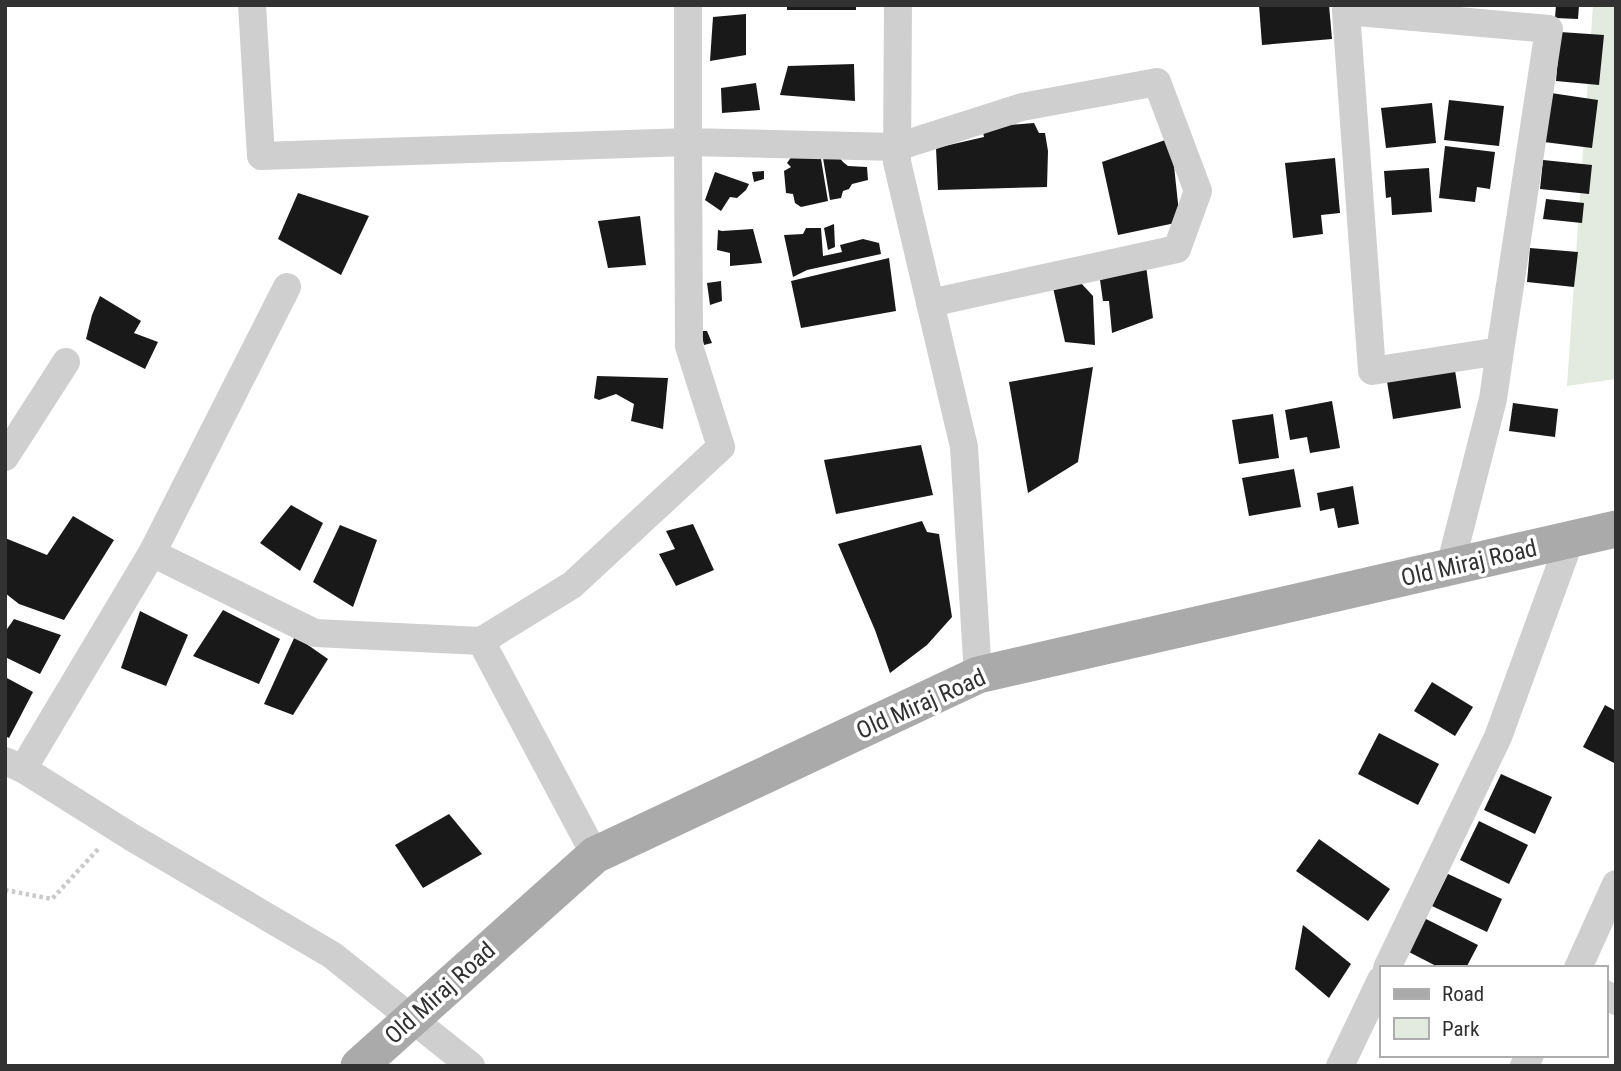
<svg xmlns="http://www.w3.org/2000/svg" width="1621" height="1071" font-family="'Roboto Condensed',sans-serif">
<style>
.green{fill:#e3eadf}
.building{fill:#191919}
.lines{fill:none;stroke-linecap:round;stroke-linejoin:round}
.path{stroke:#c9c9c9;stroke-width:4.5;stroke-dasharray:3.5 3.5;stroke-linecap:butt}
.minor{stroke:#cfcfcf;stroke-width:28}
.major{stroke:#aaa;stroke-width:37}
.labels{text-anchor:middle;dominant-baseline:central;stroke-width:7;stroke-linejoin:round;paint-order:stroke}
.street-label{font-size:24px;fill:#323232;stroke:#fff}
</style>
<rect width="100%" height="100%" fill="#fff"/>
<polygon class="green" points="1593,5 1616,5 1616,379 1567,386"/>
<g class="building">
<rect x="787" y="5" width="69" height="5"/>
<polygon points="1259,5 1329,5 1332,39 1262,45"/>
<polygon points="1556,5 1579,5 1578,19 1555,18"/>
<polygon points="746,14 746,55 710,61 713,17"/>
<polygon points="1560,32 1604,35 1599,85 1556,81"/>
<polygon points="854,64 855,101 780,95 788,66"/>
<polygon points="756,83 760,110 722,113 721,88"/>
<polygon points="1551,93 1598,100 1592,148 1544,142"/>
<polygon points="1449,100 1504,106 1499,146 1444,140"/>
<polygon points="1432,103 1436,143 1386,148 1381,108"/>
<polygon points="1034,123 1039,133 1045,133 1048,151 1047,187 938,190 936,148 984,137 982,127"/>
<polygon points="1171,138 1180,222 1118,235 1102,162"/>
<polygon points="1445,146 1495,152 1490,189 1477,187 1475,202 1439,198"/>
<polygon points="831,147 843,162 848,166 867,167 868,180 852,184 849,189 843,191 841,198 830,200 823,158 821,159 828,201 801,207 795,203 793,194 786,193 784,171 791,167 787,163 794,153"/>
<polygon points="1335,158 1340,213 1321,215 1323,234 1293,238 1285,163"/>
<polygon points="1543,160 1592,165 1589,194 1540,189"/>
<polygon points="1429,168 1432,212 1392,215 1391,197 1386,198 1384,171"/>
<polygon points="764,171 764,179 754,182 752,172"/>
<polygon points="715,172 749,184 746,190 737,198 730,197 721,211 705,200"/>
<polygon points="298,193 369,216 341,275 278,239"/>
<polygon points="1546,199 1584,203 1582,223 1543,219"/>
<polygon points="640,216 646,265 608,268 598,221"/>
<polygon points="834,224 835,247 828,250 824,228"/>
<polygon points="806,228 821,228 823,256 842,252 840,245 863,239 879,243 881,254 807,270 793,277 784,235 803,234"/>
<polygon points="753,229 762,263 730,266 730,253 717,250 718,230 722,231"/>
<polygon points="1530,248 1578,252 1574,287 1527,282"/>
<polygon points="889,258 896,311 801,328 791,281"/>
<polygon points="1146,266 1153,318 1112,333 1109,301 1103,301 1100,280"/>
<polygon points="721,281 722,301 710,305 707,283"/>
<polygon points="1080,282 1093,296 1095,345 1065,342 1052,283"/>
<polygon points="100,296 141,321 134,333 158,342 145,369 86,339 92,315"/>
<polygon points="701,331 707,331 712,343 704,345"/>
<polygon points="1454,364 1461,408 1393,419 1386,375"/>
<polygon points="1093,367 1078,462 1028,493 1009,382"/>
<polygon points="597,376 668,378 663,429 631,421 634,404 616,394 599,400 594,398"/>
<polygon points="1332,401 1340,448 1310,453 1307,437 1290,440 1285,410"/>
<polygon points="1513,403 1558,409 1555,437 1509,431"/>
<polygon points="1273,414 1279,458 1239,464 1232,420"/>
<polygon points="921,445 933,495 836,514 824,460"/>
<polygon points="1294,469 1301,507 1249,516 1242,478"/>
<polygon points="1353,486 1359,524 1338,528 1334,508 1320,511 1317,493"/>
<polygon points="291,505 323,523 300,571 260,543"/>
<polygon points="73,516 114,540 64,620 19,604 5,593 5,538 47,555"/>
<polygon points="922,521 927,532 939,534 952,617 927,645 890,673 875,630 838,544"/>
<polygon points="693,524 714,570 676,586 659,554 675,549 666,531"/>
<polygon points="340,525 377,540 353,607 313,582"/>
<polygon points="223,610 280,639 259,684 193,656"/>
<polygon points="140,611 188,635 166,686 121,668"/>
<polygon points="14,619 61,635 40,674 5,657 5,632"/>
<polygon points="295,636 328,659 293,715 264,704"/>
<polygon points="5,677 33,692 9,738 5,736"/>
<polygon points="1432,682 1473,707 1455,736 1414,711"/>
<polygon points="1605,705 1616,711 1616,764 1583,747"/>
<polygon points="1379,733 1439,764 1418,805 1358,774"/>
<polygon points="1501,774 1552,797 1535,834 1484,810"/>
<polygon points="449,814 482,854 423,888 395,845"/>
<polygon points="1479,821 1528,845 1509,884 1460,860"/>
<polygon points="1319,839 1390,889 1368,921 1296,871"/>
<polygon points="1448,874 1502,899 1487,932 1432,906"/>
<polygon points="1424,918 1478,945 1466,968 1440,968 1407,951"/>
<polygon points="1303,925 1351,964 1329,998 1295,969"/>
</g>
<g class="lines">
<polyline class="path" points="5,890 52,899 100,847"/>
<g class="minor">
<polyline points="252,5 261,156 688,142 689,346 721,447 572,585 481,641 595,855"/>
<polyline points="688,5 688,142 897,147 1022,107 1157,82 1198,191 1177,249 930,303"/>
<polyline points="898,5 897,162 964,447 978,675"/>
<polyline points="5,457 66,362"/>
<polyline points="152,553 315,633 481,641"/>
<polyline points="1450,567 1493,399 1500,351 1549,29 1346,11 1372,371 1500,351"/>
<polyline points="5,761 23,769 133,838 332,955 471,1066"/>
<polyline points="23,769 152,553 287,287"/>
<polyline points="1387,968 1498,737 1570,540"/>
<polyline points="1578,968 1616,884"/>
<polyline points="1605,994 1616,1001"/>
<polyline points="1340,1066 1381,980"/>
<polyline points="1524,1066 1530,1055"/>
</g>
<polyline class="major" points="359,1066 595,855 978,675 1616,529"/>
</g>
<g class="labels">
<g class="street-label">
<text transform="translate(1469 563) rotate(-13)">Old Miraj Road</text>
<text transform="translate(921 704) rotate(-24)">Old Miraj Road</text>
<text transform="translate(440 993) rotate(-42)">Old Miraj Road</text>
</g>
</g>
<rect width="1621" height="1071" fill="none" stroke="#323232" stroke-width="14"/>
<rect x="1380" y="966" width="228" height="91" fill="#ffffff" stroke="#adadad" stroke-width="2"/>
<rect x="1394" y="989" width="35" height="10" fill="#aaaaaa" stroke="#adadad" stroke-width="2"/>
<text x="1442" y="1001" font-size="21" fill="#323232">Road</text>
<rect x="1394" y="1018" width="35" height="21" fill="#e3eadf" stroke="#adadad" stroke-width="2"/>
<text x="1442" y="1036" font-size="21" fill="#323232">Park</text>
</svg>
